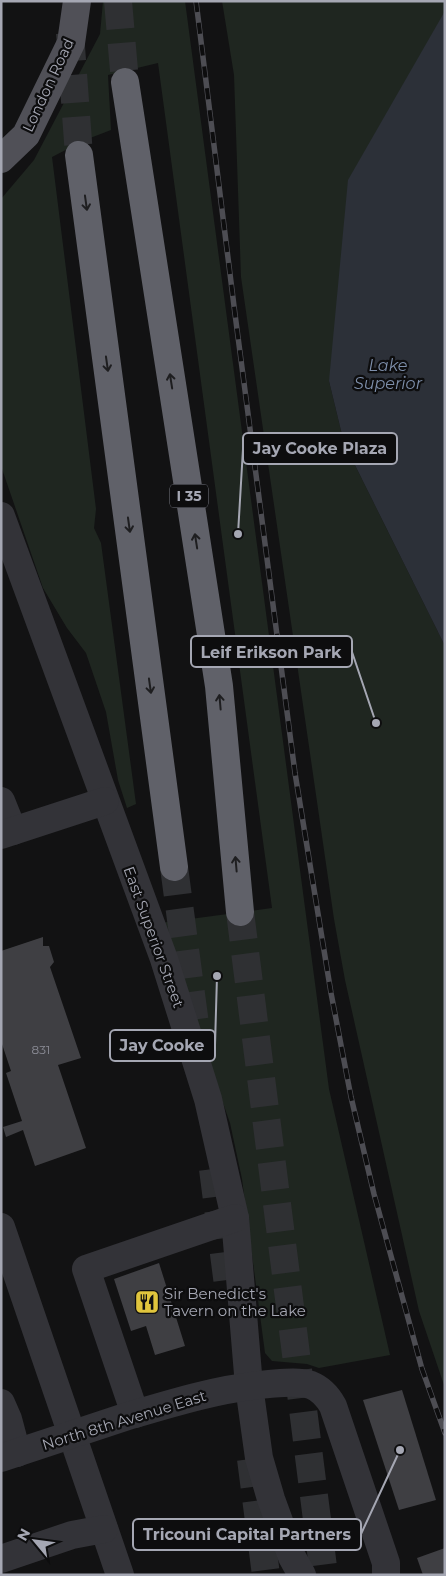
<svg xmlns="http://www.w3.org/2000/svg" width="446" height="1576" font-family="Montserrat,sans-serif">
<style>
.green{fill:#1f2620}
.water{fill:#2c3038}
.building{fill:#3f3f43}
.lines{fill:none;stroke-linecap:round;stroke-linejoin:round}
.highway-tunnel{stroke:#2f3033;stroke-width:28;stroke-dasharray:28 14;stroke-linecap:butt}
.minor{stroke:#333338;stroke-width:28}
.major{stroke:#505057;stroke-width:28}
.highway{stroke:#606169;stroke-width:28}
.rail-casing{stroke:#4d4d53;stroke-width:5.5}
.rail{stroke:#0d0d0e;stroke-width:4;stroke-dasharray:11;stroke-linecap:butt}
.oneway{stroke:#1e1e20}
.labels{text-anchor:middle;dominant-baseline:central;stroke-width:4.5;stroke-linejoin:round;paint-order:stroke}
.number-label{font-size:12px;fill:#8c8d97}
.shield{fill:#0d0d0e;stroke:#777982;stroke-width:1}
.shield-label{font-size:14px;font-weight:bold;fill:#a5a7b3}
.street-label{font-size:15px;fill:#a5a7b3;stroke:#0d0d0e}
.poi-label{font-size:15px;fill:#a5a7b3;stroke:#0d0d0e;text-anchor:start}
.water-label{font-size:16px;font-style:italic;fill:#7e8fab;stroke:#0d0d0e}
.leader{fill:none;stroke:#a5a7b3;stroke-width:2}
.callout-dot{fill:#a5a7b3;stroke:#0d0d0e;stroke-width:2}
.callout{fill:#0d0d0e;stroke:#a5a7b3;stroke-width:2}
.callout-label{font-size:16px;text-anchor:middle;font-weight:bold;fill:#a5a7b3}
</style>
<rect width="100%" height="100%" fill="#121213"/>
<g class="green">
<polygon points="103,1 185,1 329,1089 390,1355 319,1368 307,1364 272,1361 265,1353 242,1179 230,1123 160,923 272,908 158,63 108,75 111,130 85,140 52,157 96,509 94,528 101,543 136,804 127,808 118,780 106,712 86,653 67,628 43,588 1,466 1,199 34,160 100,34"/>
<polygon points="222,1 445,1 445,11 329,381 344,443 445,646 445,1388 419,1311 345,980 334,919 241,277 234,75"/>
</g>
<polygon class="water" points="445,11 445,646 344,443 329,381 348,180"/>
<g class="building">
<polygon points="43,937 43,946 49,946 54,962 50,967 81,1058 58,1065 86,1148 35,1166 23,1130 6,1137 3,1127 22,1121 6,1073 11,1071 1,1041 1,951"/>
<polygon points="159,1263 185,1346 155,1355 146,1326 131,1331 114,1279"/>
<polygon points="402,1390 436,1500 399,1510 363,1400"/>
<polygon points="445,1548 445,1575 423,1575 417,1558"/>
</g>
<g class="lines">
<g class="highway-tunnel">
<polyline points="118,1 125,82"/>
<polyline points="70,33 79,155"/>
<polyline points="174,867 197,1039"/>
<polyline points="240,912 324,1575"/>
<polyline points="213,1169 228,1285"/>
<polyline points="251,1459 266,1575"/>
</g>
<g class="minor">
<polyline points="1,516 164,959 208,1099 235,1218 249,1386 259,1458 271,1499 292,1557 302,1575"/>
<polyline points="1,801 13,831"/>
<polyline points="1,835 105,801"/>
<polyline points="1,1227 120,1575"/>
<polyline points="1,1403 8,1419 17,1453"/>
<polyline points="135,1414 86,1269 235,1218"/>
<path d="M1,1458C43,1444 86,1430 128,1416C175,1402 221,1388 269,1384C283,1383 298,1381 311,1385C321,1389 328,1397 333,1406L386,1563V1575"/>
<polyline points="1,1559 72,1535 104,1529"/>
</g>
<polyline class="major" points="1,159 26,135 71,43 77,1"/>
<g class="highway">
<polyline points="125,82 219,686 240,912"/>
<polyline points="79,155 174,867"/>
</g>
<defs>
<polyline id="rail" points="196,1 235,314 295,773 331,993 351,1097 374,1194 422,1369 445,1433"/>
</defs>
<use href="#rail" class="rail-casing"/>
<use href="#rail" class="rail"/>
</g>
<defs><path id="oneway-shaft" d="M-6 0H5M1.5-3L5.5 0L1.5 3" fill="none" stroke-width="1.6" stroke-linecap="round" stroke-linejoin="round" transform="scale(1.25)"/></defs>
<g class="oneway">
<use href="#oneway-shaft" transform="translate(86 203) rotate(82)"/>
<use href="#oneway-shaft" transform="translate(107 364) rotate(82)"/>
<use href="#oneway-shaft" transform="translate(171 381) rotate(-99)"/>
<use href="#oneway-shaft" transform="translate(129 525) rotate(82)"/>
<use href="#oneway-shaft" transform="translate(196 541) rotate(-99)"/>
<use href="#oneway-shaft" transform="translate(150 686) rotate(82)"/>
<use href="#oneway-shaft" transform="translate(220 702) rotate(-95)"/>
<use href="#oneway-shaft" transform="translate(236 864) rotate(-95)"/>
</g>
<defs>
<symbol id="restaurant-square" viewBox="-11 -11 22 22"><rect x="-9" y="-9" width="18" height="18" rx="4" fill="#e0c53d" stroke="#0d0d0e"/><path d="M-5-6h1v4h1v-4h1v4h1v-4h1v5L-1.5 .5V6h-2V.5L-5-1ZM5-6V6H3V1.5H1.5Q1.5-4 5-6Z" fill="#111"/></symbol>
</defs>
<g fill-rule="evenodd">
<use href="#restaurant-square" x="133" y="1288" width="28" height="28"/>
</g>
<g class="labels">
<g class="number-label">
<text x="41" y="1049">831</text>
</g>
<rect class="shield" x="170" y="484.5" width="38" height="23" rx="4"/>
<g class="shield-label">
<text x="189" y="496">I 35</text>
</g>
<g class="street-label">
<text transform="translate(48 85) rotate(-65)">London Road</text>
<text transform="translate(154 937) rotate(70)">East Superior Street</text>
<text transform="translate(124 1420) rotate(-17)">North 8th Avenue East</text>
</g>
<g class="poi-label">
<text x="164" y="1293">Sir Benedict's<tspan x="164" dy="17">Tavern on the Lake</tspan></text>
</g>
<g class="water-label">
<text x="388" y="365">Lake<tspan x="388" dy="18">Superior</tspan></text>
</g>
</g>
<path class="leader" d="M238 534L243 449M376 723L352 652M217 976L215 1045M400 1450L361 1534"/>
<g class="callout-dot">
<circle cx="238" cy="534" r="5"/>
<circle cx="376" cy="723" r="5"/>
<circle cx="217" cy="976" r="5"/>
<circle cx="400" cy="1450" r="5"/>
</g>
<g class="callout">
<rect x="243" y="433" width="154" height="31" rx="5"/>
<rect x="191" y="636" width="161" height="31" rx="5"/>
<rect x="110" y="1030" width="105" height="31" rx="5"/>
<rect x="133" y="1519" width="228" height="31" rx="5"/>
</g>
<g class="callout-label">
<text x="320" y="454">Jay Cooke Plaza</text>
<text x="271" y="658">Leif Erikson Park</text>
<text x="162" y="1051">Jay Cooke</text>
<text x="247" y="1540">Tricouni Capital Partners</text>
</g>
<rect width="446" height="1576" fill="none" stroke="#a5a7b3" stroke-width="5"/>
<g transform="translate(35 1541) rotate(299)" stroke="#0d0d0e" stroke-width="4" paint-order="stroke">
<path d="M0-4L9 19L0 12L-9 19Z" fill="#a5a7b3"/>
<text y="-8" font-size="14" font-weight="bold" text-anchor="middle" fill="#a5a7b3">N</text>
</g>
</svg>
